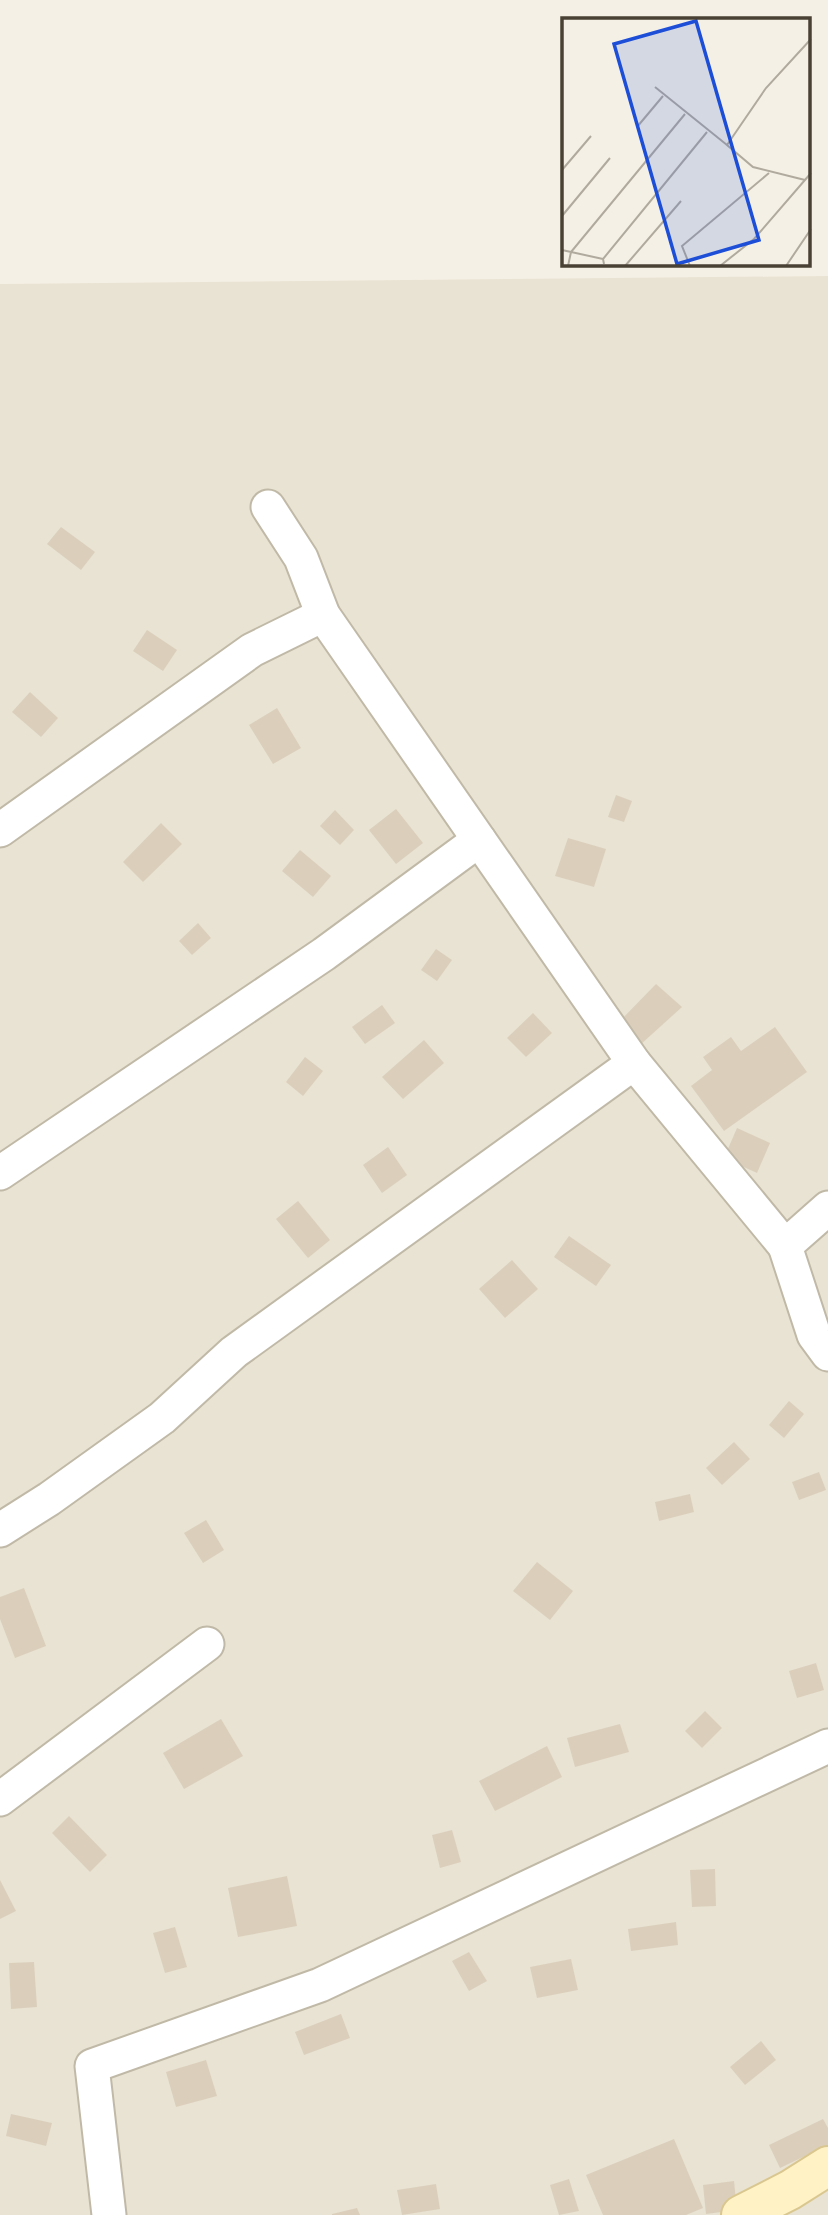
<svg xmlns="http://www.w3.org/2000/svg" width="828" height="2215" font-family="Jost,sans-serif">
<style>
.residential{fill:#e9e3d3}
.building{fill:#dbcfbc}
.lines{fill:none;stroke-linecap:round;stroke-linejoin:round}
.minor-casing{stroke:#c1b9a7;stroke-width:37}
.secondary-casing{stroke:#dac78f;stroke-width:42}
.minor{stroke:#fff;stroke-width:33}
.secondary{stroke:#fff2c5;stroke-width:38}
.inset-road{fill:none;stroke:#b0aa9e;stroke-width:2}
.view{fill:#1d4ed8;fill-opacity:0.15;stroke:#1d4ed8;stroke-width:3.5}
.inset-edge{fill:none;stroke:#484134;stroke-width:3.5}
</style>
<rect width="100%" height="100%" fill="#f5f0e5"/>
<polygon class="residential" points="828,276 828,2215 0,2215 0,284"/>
<g class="building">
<polygon points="61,527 95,552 81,570 47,544"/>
<polygon points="147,630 177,650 163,671 133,651"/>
<polygon points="30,692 58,718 41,737 12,712"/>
<polygon points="277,708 301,748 273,764 249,725"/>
<polygon points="616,795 632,801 624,822 608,817"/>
<polygon points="396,809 423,843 396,864 369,830"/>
<polygon points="335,810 354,830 340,845 320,826"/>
<polygon points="161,823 182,844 143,882 123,862"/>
<polygon points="568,838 606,849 594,887 555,876"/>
<polygon points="300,850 331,876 313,897 282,871"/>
<polygon points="198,923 211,938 192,955 179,941"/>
<polygon points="436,949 452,960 437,981 421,970"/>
<polygon points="656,984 682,1007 640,1045 620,1021"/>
<polygon points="382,1005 395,1023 365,1044 352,1027"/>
<polygon points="533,1013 552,1033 526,1057 507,1038"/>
<polygon points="775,1027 807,1072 724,1131 691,1086 712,1070 703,1057 731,1037 741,1051"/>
<polygon points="424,1040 444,1063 403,1099 382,1077"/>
<polygon points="305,1057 323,1071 303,1096 286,1082"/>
<polygon points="737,1128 770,1143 757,1173 724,1158"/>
<polygon points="388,1147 407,1175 382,1193 363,1165"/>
<polygon points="298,1201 330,1240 308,1258 276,1219"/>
<polygon points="569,1236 611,1265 596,1286 554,1257"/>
<polygon points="512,1260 538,1289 505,1318 479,1289"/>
<polygon points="789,1401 804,1414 784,1438 769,1425"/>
<polygon points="734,1442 750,1459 722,1485 706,1468"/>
<polygon points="819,1472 826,1490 799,1500 792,1482"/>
<polygon points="690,1494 694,1512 659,1521 655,1502"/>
<polygon points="206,1520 224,1550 203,1563 184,1533"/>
<polygon points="537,1562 573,1591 550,1620 513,1591"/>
<polygon points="24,1588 46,1646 15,1658 0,1619 0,1597"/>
<polygon points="816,1663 824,1690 797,1698 789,1671"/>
<polygon points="705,1711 722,1728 702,1748 685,1731"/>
<polygon points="221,1719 243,1756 184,1789 163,1753"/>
<polygon points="620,1724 629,1752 575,1767 567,1738"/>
<polygon points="547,1746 562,1777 495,1811 479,1781"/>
<polygon points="69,1816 107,1855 90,1872 52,1833"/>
<polygon points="452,1830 461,1862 440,1868 432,1835"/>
<polygon points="715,1869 716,1906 692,1907 690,1870"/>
<polygon points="287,1876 297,1926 238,1937 228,1888"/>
<polygon points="0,1880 16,1911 0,1919"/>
<polygon points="676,1922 678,1945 631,1951 628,1929"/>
<polygon points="175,1927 187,1967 165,1973 153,1933"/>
<polygon points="469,1952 487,1981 469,1991 452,1961"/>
<polygon points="571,1959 578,1990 537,1998 530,1967"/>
<polygon points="34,1962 37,2007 11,2009 9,1963"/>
<polygon points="341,2014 350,2038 304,2055 295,2032"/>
<polygon points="761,2041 776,2060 745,2085 730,2067"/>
<polygon points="206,2060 217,2096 176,2107 166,2072"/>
<polygon points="11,2114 52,2123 46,2146 6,2136"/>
<polygon points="823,2119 828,2128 828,2145 780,2168 769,2145"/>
<polygon points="674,2139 703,2208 686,2215 603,2215 586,2175"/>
<polygon points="569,2179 579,2211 559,2215 550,2185"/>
<polygon points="734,2181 737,2210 706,2214 703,2185"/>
<polygon points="436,2184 440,2209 402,2215 397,2190"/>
<polygon points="357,2208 360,2215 332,2215 332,2214"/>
</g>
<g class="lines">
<defs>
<g id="minor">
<polyline points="268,507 301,558 323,615 634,1063 785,1246"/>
<polyline points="0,830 252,650 323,615"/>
<polyline points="0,1173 324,954 479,840"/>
<polyline points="828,1208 785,1246 814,1335 828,1354"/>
<polyline points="0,1530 49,1499 162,1418 234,1352 634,1063"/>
<polyline points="0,1799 207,1644"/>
<polyline points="109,2215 92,2066 320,1985 828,1746"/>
</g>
<polyline id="secondary" points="741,2215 790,2190 828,2166"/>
</defs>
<use href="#minor" class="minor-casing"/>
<use href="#secondary" class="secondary-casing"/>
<use href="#minor" class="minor"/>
<use href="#secondary" class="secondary"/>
</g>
<g transform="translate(562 18)">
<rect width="248" height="248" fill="#f5f0e5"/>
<path class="inset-road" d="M93,69L165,127M75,109L101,78M0,152L29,118M243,162L191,149L165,127L204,70L249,21M0,198L48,140M0,232L41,241M42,246L41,241L145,114M6,248L9,234L123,96M63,248L119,183M128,248L120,228L207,155M158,248L192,221L249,155M224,248L249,211"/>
<path class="view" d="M134,3L197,222L115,246L52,26Z"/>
<rect width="248" height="248" class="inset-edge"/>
</g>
</svg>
